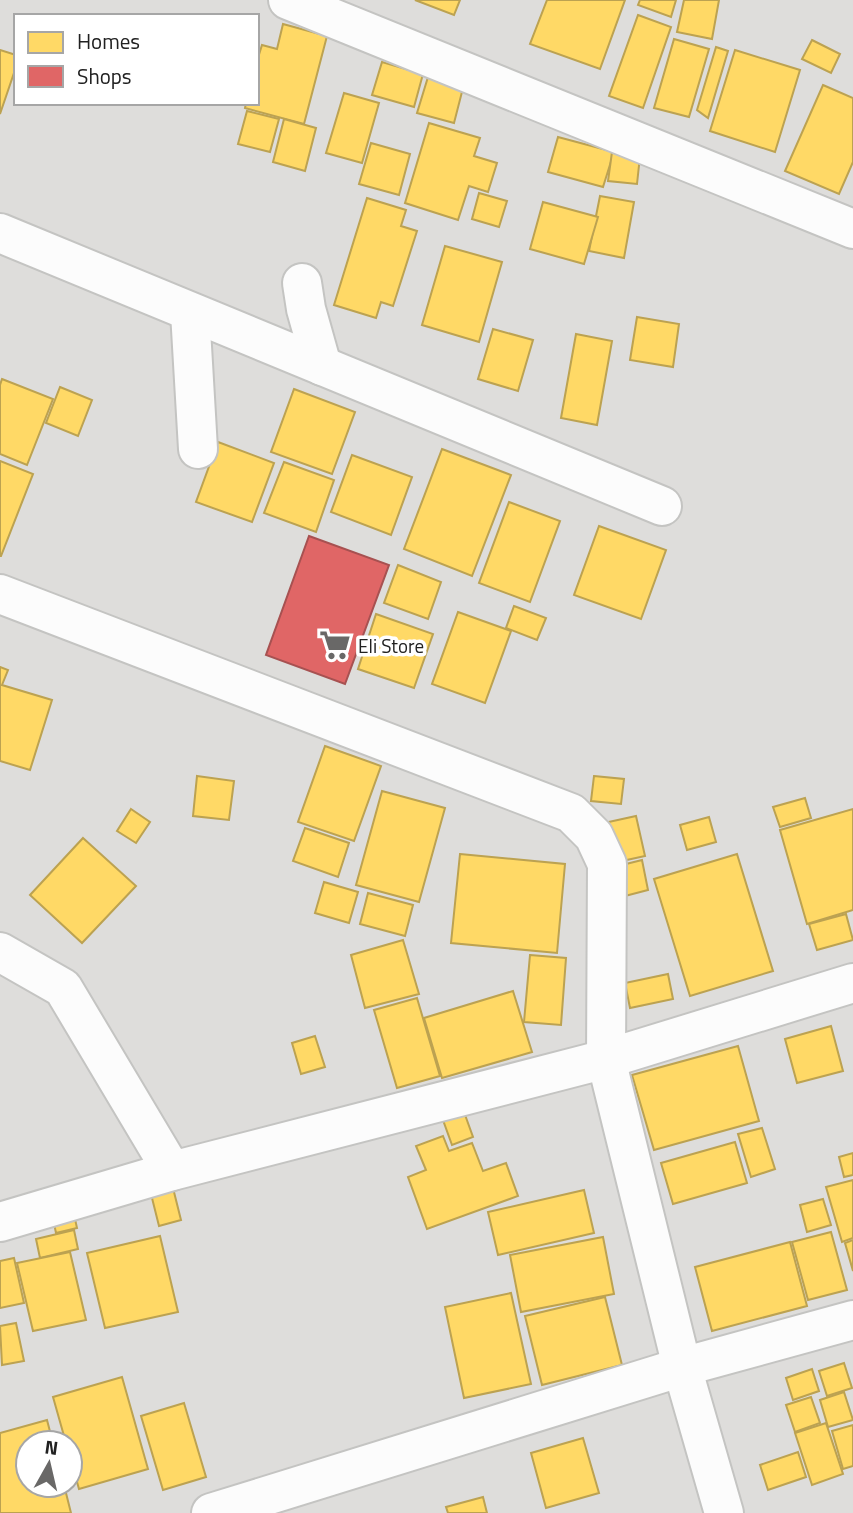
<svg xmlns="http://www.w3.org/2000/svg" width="853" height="1513" font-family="'Titillium Web',sans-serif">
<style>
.residential{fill:#dedddb;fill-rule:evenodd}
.homes{fill:#ffd966;stroke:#bca251;stroke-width:2}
.shops{fill:#e06666;stroke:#a75151;stroke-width:2}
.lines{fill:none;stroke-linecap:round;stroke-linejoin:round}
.minor-casing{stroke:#c4c4c2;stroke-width:42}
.minor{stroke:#fcfcfc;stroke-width:38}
.labels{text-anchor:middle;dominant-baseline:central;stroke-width:7;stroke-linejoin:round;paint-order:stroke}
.poi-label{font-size:19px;fill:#212121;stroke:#fff;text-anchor:start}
</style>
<rect width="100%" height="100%" fill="#eeedea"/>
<path class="residential" d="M0,0H853V1513H0ZM16,16H257V103H16ZM28,1443H70V1485H28Z"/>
<g class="homes">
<polygon points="415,0 460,0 454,15"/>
<polygon points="547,0 625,0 600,69 530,44"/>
<polygon points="640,0 676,0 671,17 638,5"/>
<polygon points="684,0 719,0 712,39 677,32"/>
<polygon points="638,15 671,27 643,108 609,96"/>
<polygon points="283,24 327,36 304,124 245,108 246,103 257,103 257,61 262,45 277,49"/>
<polygon points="674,39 709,49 689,117 654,108"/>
<polygon points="812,40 840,54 831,73 802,59"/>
<polygon points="716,47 728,51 708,118 697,110"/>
<polygon points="0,50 16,55 16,67 0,114"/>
<polygon points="735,50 800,70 775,152 710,131"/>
<polygon points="382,62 423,74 414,107 372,95"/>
<polygon points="428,77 463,88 454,123 417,113"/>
<polygon points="823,85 853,98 853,162 839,194 785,171"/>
<polygon points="344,93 379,103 362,163 326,153"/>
<polygon points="247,111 279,119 270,152 238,144"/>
<polygon points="284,119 316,128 305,171 273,162"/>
<polygon points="429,123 480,138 474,156 497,163 488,192 469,186 458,220 405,203"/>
<polygon points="558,137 614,152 603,187 548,172"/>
<polygon points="371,143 410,154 399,195 359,184"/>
<polygon points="612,152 640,156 637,184 608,181"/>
<polygon points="479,193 507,201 499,227 472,219"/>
<polygon points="600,196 634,202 624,258 589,251"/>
<polygon points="367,198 406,210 401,226 417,231 393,306 381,302 376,318 334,305"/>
<polygon points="543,202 598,217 584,264 530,249"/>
<polygon points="445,246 502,262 479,342 422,325"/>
<polygon points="637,317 679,324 673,367 630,360"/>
<polygon points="493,329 533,340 518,391 478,379"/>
<polygon points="576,334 612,341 597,425 561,418"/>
<polygon points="2,379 53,399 27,465 0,454 0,385"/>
<polygon points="60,387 92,400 78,436 46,423"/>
<polygon points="294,389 355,412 332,474 271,452"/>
<polygon points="218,442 274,463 252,522 196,502"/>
<polygon points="442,449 511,475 472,576 404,549"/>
<polygon points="352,455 412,477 391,535 331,512"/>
<polygon points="0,461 33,474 1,556 0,556"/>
<polygon points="284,462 334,480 316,532 264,513"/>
<polygon points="509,502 560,521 530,602 479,583"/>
<polygon points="599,526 666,550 641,619 574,595"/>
<polygon points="398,565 441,582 428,619 384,603"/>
<polygon points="514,606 546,618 537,640 506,628"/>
<polygon points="458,612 511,631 485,703 432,684"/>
<polygon points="376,614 433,634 414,688 358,669"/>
<polygon points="0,667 8,670 2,685 52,700 30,770 0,761"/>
<polygon points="325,746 381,766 354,841 298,822"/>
<polygon points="197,776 234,781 229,820 193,816"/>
<polygon points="594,776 624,779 621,804 591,801"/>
<polygon points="382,791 445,808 419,902 356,885"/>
<polygon points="805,798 811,818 780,827 773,807"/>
<polygon points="131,809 150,822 136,843 117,831"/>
<polygon points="853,809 853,910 807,924 780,830"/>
<polygon points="636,816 645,856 613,863 604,823"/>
<polygon points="709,817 716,842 687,850 680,825"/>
<polygon points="305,828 349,843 338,877 293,861"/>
<polygon points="83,838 136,886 82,943 30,895"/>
<polygon points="460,854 565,864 557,953 451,943"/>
<polygon points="737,854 773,971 690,996 654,879"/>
<polygon points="642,860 648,890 625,896 618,866"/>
<polygon points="324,882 358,892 349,923 315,913"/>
<polygon points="368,893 413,905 405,936 360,924"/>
<polygon points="846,914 853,940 817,950 809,924"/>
<polygon points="403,940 419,994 365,1008 351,955"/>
<polygon points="530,955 566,958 561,1025 524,1022"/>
<polygon points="668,974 673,999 630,1008 625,983"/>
<polygon points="513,991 532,1052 442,1078 424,1018"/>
<polygon points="417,998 440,1076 397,1088 374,1010"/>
<polygon points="831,1026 843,1071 797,1083 785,1039"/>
<polygon points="315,1036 325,1067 301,1074 292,1043"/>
<polygon points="738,1046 759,1121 654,1150 632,1075"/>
<polygon points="464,1112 473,1137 452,1145 443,1120"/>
<polygon points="762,1128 775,1169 751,1177 738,1134"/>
<polygon points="443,1136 449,1151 472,1143 483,1171 506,1163 518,1196 427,1229 408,1177 426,1170 416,1146"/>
<polygon points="735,1142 747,1183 673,1204 661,1163"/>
<polygon points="853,1153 853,1175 844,1177 839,1157"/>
<polygon points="853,1180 853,1238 842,1242 826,1187"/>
<polygon points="173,1188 181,1220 159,1226 151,1194"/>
<polygon points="584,1190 594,1233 498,1255 488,1212"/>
<polygon points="823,1199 831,1225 807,1232 800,1205"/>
<polygon points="73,1210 77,1228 56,1233 52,1214"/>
<polygon points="74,1230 78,1249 40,1258 36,1239"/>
<polygon points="831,1232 847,1290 808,1300 792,1242"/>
<polygon points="160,1236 178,1312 105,1328 87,1253"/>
<polygon points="603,1237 614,1294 521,1312 510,1255"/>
<polygon points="853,1240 853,1271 845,1243"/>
<polygon points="790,1242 807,1306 712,1331 695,1267"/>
<polygon points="70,1252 86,1320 33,1331 17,1263"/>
<polygon points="14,1258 24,1303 0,1308 0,1261"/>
<polygon points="511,1293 531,1384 464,1398 445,1307"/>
<polygon points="605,1297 622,1365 542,1385 525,1316"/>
<polygon points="16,1323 24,1361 2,1365 0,1326"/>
<polygon points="844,1363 852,1388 827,1396 819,1371"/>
<polygon points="812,1369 819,1391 793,1400 786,1378"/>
<polygon points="122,1377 148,1469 79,1489 70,1457 70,1443 66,1443 53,1397"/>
<polygon points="844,1392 853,1420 828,1427 820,1400"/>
<polygon points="811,1397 820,1423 795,1432 786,1405"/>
<polygon points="184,1403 206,1477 163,1490 141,1416"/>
<polygon points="47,1420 53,1443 28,1443 28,1485 64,1485 71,1513 0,1513 0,1433"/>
<polygon points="826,1423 843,1474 812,1485 795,1433"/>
<polygon points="853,1425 853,1466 843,1469 832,1431"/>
<polygon points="583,1438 599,1493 546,1508 531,1453"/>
<polygon points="798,1452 806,1477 768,1490 760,1465"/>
<polygon points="483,1497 487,1513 448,1513 446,1507"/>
</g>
<polygon class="shops" points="309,536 389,565 345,684 266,655"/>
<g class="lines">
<defs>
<g id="minor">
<polyline points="288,0 853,229"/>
<polyline points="0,233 662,506"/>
<polyline points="302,283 306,309 322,366"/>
<polyline points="190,312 198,449"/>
<polyline points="0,594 571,813 594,836 607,864 606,1059 682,1367 724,1513"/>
<polyline points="0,952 63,988 172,1171"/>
<polyline points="0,1222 172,1171 606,1059 853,983"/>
<polyline points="211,1513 682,1367 853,1320"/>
</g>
</defs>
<use href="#minor" class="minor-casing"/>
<use href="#minor" class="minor"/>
</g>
<defs>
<symbol id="supermarket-bare" viewBox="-9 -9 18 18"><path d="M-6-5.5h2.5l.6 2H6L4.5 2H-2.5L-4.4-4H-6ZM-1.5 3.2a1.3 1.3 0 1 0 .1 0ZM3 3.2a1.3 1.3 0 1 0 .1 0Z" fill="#696867" stroke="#fff" stroke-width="2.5" paint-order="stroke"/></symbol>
</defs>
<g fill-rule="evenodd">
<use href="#supermarket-bare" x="313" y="623" width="44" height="44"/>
</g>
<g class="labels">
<g class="poi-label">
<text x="358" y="645">Eli Store</text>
</g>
</g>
<rect x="14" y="14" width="245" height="91" fill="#ffffff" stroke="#a6a6a6" stroke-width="2"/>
<rect x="28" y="32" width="35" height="21" fill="#ffd966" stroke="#a6a6a6" stroke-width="2"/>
<text x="77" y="49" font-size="21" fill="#212121">Homes</text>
<rect x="28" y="66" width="35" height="21" fill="#e06666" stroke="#a6a6a6" stroke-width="2"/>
<text x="77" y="84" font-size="21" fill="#212121">Shops</text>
<g transform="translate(49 1464) rotate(8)"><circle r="33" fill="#ffffff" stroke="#a6a6a6" stroke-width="2"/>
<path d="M0-5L12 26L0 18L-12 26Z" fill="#696867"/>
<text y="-10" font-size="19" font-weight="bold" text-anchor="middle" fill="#212121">N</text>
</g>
</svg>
